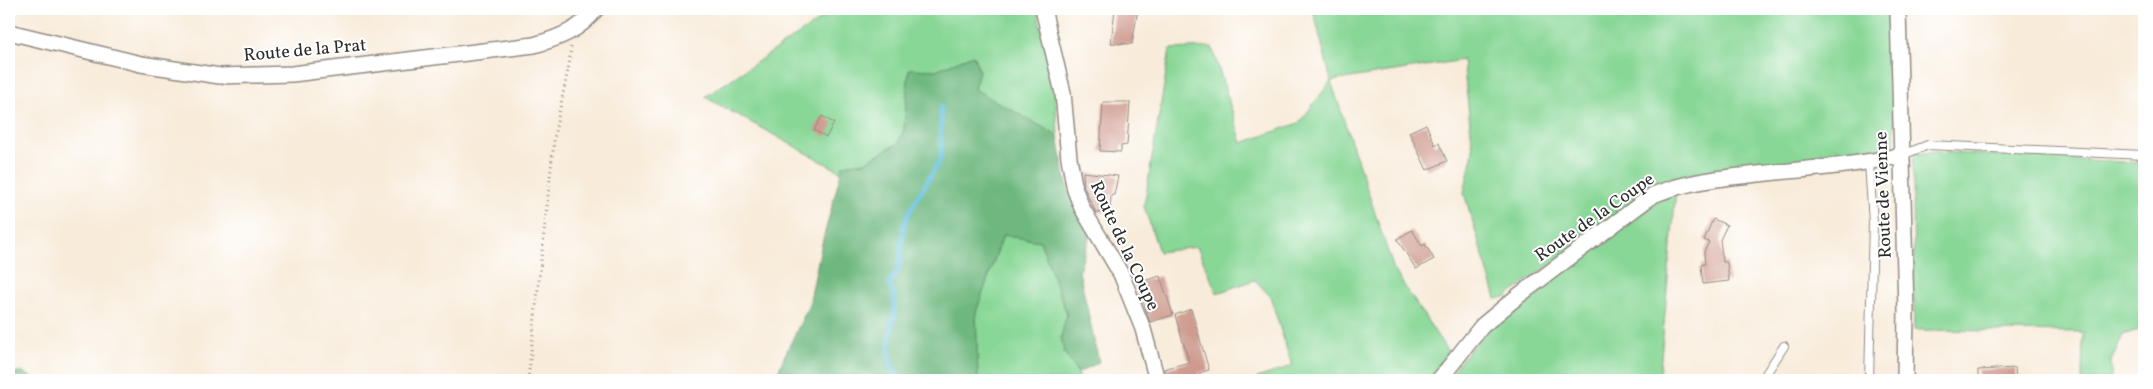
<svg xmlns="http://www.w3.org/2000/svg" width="2153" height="389" font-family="Vollkorn,serif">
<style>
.green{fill:#88d796;stroke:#5a8160}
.forest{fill:#6eb87f;stroke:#4c7255}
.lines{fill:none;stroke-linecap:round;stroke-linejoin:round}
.stream{stroke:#5ebedc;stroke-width:5}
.building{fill:#cf9b8f}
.lane-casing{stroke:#928b82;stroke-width:10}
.street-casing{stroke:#928b82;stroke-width:18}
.path{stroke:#928b82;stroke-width:3;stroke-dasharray:1 4;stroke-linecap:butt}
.lane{stroke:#fff;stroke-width:8}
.street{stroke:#fff;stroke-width:15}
.labels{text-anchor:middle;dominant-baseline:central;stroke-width:4;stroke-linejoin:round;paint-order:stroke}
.street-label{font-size:18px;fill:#2b2b2b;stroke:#fff}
</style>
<rect width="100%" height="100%" fill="#fff"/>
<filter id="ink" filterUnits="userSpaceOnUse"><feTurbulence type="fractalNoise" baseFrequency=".02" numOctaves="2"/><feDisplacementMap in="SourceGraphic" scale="10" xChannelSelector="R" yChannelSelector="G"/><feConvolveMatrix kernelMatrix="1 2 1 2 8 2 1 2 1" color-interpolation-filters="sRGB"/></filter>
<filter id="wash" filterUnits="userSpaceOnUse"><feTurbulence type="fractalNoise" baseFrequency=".0096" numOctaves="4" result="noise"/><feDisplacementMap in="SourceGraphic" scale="20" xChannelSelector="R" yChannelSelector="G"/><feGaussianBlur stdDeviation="1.12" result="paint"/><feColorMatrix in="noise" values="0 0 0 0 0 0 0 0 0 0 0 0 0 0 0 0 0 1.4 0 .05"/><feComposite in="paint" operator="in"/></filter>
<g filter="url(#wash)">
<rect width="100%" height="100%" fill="#f8ebd9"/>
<g class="green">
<polygon points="836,9 1037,9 1055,93 1058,136 974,89 979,70 973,55 936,70 909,69 904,130 898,143 865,162 843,165 841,172 705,97"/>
<polygon points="1313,9 1892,9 1895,149 1883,156 1680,176 1657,186 1506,297 1496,299 1464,193 1473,151 1463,60 1331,81 1394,270 1448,352 1429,380 1258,380 1257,378 1292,366 1270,296 1255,280 1217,293 1197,247 1159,252 1144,206 1170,49 1212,47 1242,143 1299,123 1331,81"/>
<polygon points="1935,152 2144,163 2144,328 2123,335 2111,361 2111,380 2082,380 2083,332 1914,330 1913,154"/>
<polygon points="1676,190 1659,380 1446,380 1469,350 1498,321 1655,201"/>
<polygon points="1003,235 1040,241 1067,314 1061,337 1064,352 1078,373 1080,380 978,380 976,312"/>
</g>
<g class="forest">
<path d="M973,55L979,70L974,89L1058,136C1065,179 1067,198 1090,235L1079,271L1099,362L1078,373L1064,352L1061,337L1067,314L1040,241L1003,235L976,312L978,380H775L784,357L809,305L821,247L843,165L865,162L898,143L904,130L909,69L936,70Z"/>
<polygon points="9,372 23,372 36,380 9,380"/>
</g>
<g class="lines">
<path class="stream" d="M899,380C873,344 907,313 889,284L899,268L904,224L907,216L941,158V106"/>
</g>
<g id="blocks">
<g class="building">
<polygon points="1115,9 1138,9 1132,44 1111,43"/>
<polygon points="1103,102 1130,102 1127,145 1121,146 1121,152 1100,151"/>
<polygon points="822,116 834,123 826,137 814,130"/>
<polygon points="1426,124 1435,145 1439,143 1447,161 1427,170 1409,132"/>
<polygon points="1083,172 1118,176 1114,195 1111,195 1110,212 1096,213 1084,187"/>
<polygon points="1713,219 1727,225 1720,240 1723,262 1727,262 1729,281 1703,284 1701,265 1705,264 1704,252 1709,242 1704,240"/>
<polygon points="1412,230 1422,246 1425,244 1434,259 1416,269 1397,239"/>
<polygon points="1160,276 1173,315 1150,322 1137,283"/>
<polygon points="1191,309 1209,370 1199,373 1202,380 1166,380 1164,369 1189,362 1175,315"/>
<polygon points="2015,368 2016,380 1978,380 1978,370"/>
</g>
</g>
</g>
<g filter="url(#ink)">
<use href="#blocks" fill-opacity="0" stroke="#928b82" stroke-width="1"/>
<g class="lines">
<defs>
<g id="lane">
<polyline points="1902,155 1928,145 2144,155"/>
<polyline points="1869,163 1873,222 1869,380"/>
<polyline points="1762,380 1784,346"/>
</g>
<g id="street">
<polyline points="1043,9 1063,93 1069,158 1075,190 1082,208 1121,274 1143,329 1157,380"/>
<polyline points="1898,9 1906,311 1905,380"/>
<path d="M9,32L141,64L220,76L292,74L534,45C559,38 580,30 596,9"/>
<path d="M1439,380L1482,326L1518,296L1653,195C1687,181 1721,178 1758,174C1806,169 1855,166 1902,155"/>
</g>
</defs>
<use href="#lane" class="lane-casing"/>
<use href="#street" class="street-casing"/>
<polyline class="path" points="528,380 555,132 569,65 571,46"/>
<use href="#lane" class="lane"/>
<use href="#street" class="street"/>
</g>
</g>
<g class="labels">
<g class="street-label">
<text transform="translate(305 51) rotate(-5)">Route de la Prat</text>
<text transform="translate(1884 195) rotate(-92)">Route de Vienne</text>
<text transform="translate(1595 218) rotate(-35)">Route de la Coupe</text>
<text transform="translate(1124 246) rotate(65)">Route de la Coupe</text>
</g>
</g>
<rect width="2153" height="389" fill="none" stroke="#fff" stroke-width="30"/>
</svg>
